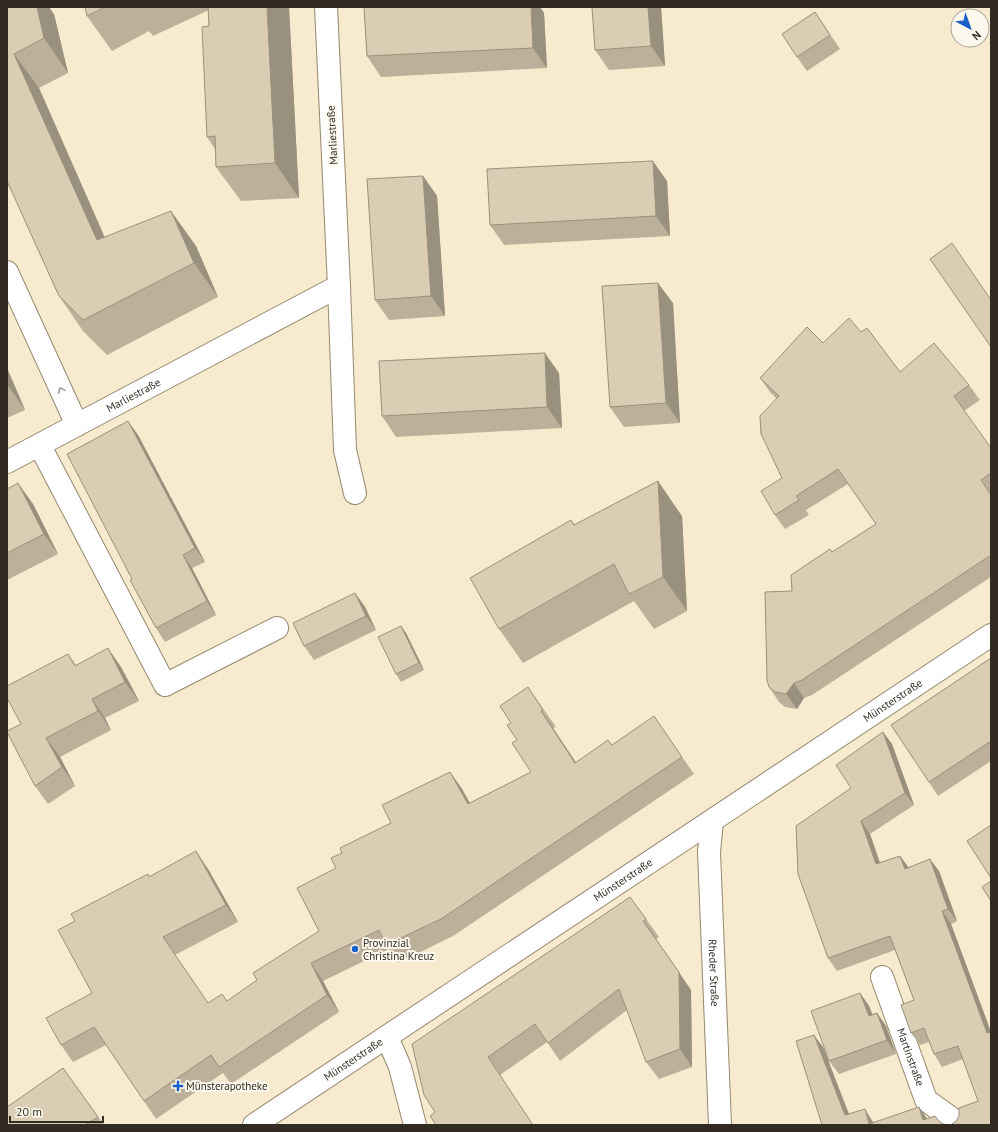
<svg xmlns="http://www.w3.org/2000/svg" width="998" height="1132" font-family="'PT Sans',sans-serif">
<style>
.lines{fill:none;stroke-linecap:round;stroke-linejoin:round}
.street-casing{stroke:#95886e;stroke-width:24}
.secondary-casing{stroke:#95886e;stroke-width:24}
.street{stroke:#fff;stroke-width:22}
.secondary{stroke:#fff;stroke-width:22}
.wall{fill:#bcb09a}
.shaded-wall{fill:#99907d}
.building{fill:#dbcdb3;stroke:#99907d}
.oneway{stroke:#a2a09b}
.poi-dot{fill:#185fca;stroke:#fdf8ed;stroke-width:1.5}
.labels{text-anchor:middle;dominant-baseline:central;stroke-width:4;stroke-linejoin:round;paint-order:stroke}
.street-label{font-size:11px;fill:#312b21;stroke:#fdf8ed}
.poi-label{font-size:11px;fill:#312b21;stroke:#fdf8ed;text-anchor:start}
</style>
<rect width="100%" height="100%" fill="#f8eace"/>
<g class="lines">
<defs>
<g id="street">
<polyline points="7,272 77,425"/>
<polyline points="339,286 345,450 355,493"/>
<polyline points="40,446 165,685 277,628"/>
<path id="s1" d="M7,462L339,286L326,7"/>
<path id="s2" d="M712,821L709,852L720,1125"/>
<path id="s3" d="M882,977L926,1100L955,1121L956,1125"/>
<polyline points="387,1037 400,1067 415,1125"/>
</g>
<g id="secondary">
<path id="s4" d="M254,1125L991,635"/>
</g>
</defs>
<use href="#street" class="street-casing"/>
<use href="#secondary" class="secondary-casing"/>
<use href="#street" class="street"/>
<use href="#secondary" class="secondary"/>
</g>
<g class="wall">
<polygon points="7,7 54,14 68,73 39,88 104,237 196,246 218,297 107,355 83,331 59,296 7,181"/>
<polygon points="85,7 289,7 299,198 241,201 216,167 215,149 207,137 209,26 209,10 153,36 149,31 112,51 87,16"/>
<polygon points="364,7 540,7 544,13 547,68 381,77 367,56"/>
<polygon points="592,7 661,7 665,66 609,70 595,50"/>
<polygon points="815,12 840,49 807,71 797,57"/>
<polygon points="423,176 437,196 445,316 389,320 375,300"/>
<polygon points="667,181 670,236 504,245 490,225"/>
<polygon points="673,303 680,423 624,427 610,407"/>
<polygon points="861,332 900,372 969,385 980,400 964,411 991,448 991,577 812,695 804,698 797,709 785,707 779,702 769,687 792,591 832,552 876,524 848,484 806,510 809,515 785,529 775,515 782,478 777,399 770,392 760,378 823,343"/>
<polygon points="7,368 25,410 7,418"/>
<polygon points="559,373 562,428 396,437 382,416"/>
<polygon points="138,435 205,562 192,568 216,615 165,642 156,628 132,579"/>
<polygon points="7,489 33,504 58,554 7,580"/>
<polygon points="682,516 687,611 654,629 634,601 523,663 499,629 571,520 575,525"/>
<polygon points="355,593 365,607 376,630 314,660 304,646"/>
<polygon points="401,626 406,633 424,670 401,682 396,674"/>
<polygon points="991,658 991,761 938,796 929,782"/>
<polygon points="76,666 121,667 139,701 105,718 111,730 60,757 75,786 48,804 35,786 21,724"/>
<polygon points="528,687 556,727 553,728 576,762 612,745 666,734 694,774 453,936 398,963 389,949 323,981 339,1012 231,1084 223,1073 156,1119 106,1045 73,1062 61,1045 92,993 75,921 149,876 208,869 238,922 175,955 208,1003 227,1001 257,980 319,931 336,868 342,853 391,823 450,772 462,789 470,803 531,772 517,740 511,723"/>
<polygon points="883,732 892,744 914,805 870,834 880,862 900,856 908,867 939,871 957,921 951,924 991,1032 991,1125 822,1125 823,1047 849,1114 873,1122 874,1123 927,1119 940,1122 943,1124 951,1125 956,1121 978,1101 963,1059 942,1067 934,1054 929,1042 920,1045 911,1033 914,1000 895,950 837,971 828,958 851,788"/>
<polygon points="646,919 659,937 656,939 691,990 692,1067 659,1079 646,1062 627,1010 560,1061 547,1042 500,1075 435,1112 412,1044"/>
<polygon points="860,993 869,1006 872,1014 877,1013 886,1026 896,1054 839,1074 829,1061"/>
<polygon points="63,1068 104,1125 7,1125"/>
</g>
<g class="shaded-wall">
<polygon points="37,7 49,7 54,14 68,73 44,38"/>
<polygon points="267,7 289,7 299,198 275,163"/>
<polygon points="531,7 540,7 544,13 547,68 533,48"/>
<polygon points="648,7 661,7 665,66 651,46"/>
<polygon points="14,54 39,88 121,274 97,240"/>
<polygon points="653,161 667,181 670,236 656,216"/>
<polygon points="423,176 437,196 445,316 431,296"/>
<polygon points="171,211 196,246 218,297 194,263"/>
<polygon points="658,283 673,303 680,423 666,403"/>
<polygon points="545,353 559,373 562,428 547,407"/>
<polygon points="7,368 25,410 7,384"/>
<polygon points="128,421 138,435 205,562 195,548"/>
<polygon points="658,481 682,516 687,611 663,577"/>
<polygon points="18,483 33,504 58,554 44,534"/>
<polygon points="183,555 192,568 216,615 207,601"/>
<polygon points="355,593 365,607 376,630 366,616"/>
<polygon points="401,626 406,633 424,670 419,663"/>
<polygon points="108,648 121,667 139,701 125,682"/>
<polygon points="68,654 81,673 75,666"/>
<polygon points="794,683 804,698 797,709 786,694"/>
<polygon points="92,699 105,718 111,730 98,711"/>
<polygon points="541,711 553,728 587,780 575,763"/>
<polygon points="883,732 892,744 914,805 905,793"/>
<polygon points="46,738 60,757 75,786 62,767"/>
<polygon points="450,772 462,789 480,822 468,804"/>
<polygon points="861,821 870,834 884,876 876,864"/>
<polygon points="196,851 208,869 238,922 226,905"/>
<polygon points="900,856 909,868 905,869"/>
<polygon points="930,859 939,871 957,921 948,909"/>
<polygon points="942,911 951,924 991,1032 987,1033"/>
<polygon points="656,939 691,990 692,1067 680,1049"/>
<polygon points="311,963 323,981 339,1012 327,995"/>
<polygon points="860,993 869,1006 878,1029 869,1016"/>
<polygon points="877,1013 886,1026 896,1054 887,1040"/>
<polygon points="814,1035 823,1047 853,1125 845,1115"/>
<polygon points="919,1107 928,1120 923,1120"/>
<polygon points="865,1109 873,1122 874,1125 870,1125"/>
</g>
<g class="building">
<polygon points="7,7 37,7 44,38 14,54 97,240 171,211 194,263 83,320 59,296 7,181"/>
<polygon points="85,7 105,7 87,16"/>
<polygon points="208,7 267,7 275,163 216,167 215,136 207,137 202,27 209,26"/>
<polygon points="364,7 531,7 533,48 367,56"/>
<polygon points="592,7 648,7 651,46 595,50"/>
<polygon points="815,12 830,35 797,57 782,34"/>
<polygon points="653,161 656,216 490,225 487,169"/>
<polygon points="423,176 431,296 375,300 367,179"/>
<polygon points="952,243 991,300 991,347 930,259"/>
<polygon points="658,283 666,403 610,407 602,286"/>
<polygon points="849,318 861,332 867,328 900,372 934,343 969,385 954,396 991,448 991,473 981,480 991,495 991,555 802,680 794,683 786,694 775,692 769,687 767,680 765,592 792,591 791,575 830,549 832,552 876,524 838,469 796,496 799,500 775,515 761,491 782,478 761,434 760,416 779,396 760,378 807,327 823,343"/>
<polygon points="545,353 547,407 382,416 379,361"/>
<polygon points="128,421 195,548 183,555 207,601 156,628 130,580 132,579 67,454"/>
<polygon points="658,481 663,577 629,594 614,564 499,629 470,578 571,520 574,525"/>
<polygon points="18,483 44,534 7,553 7,489"/>
<polygon points="355,593 366,616 304,646 293,623"/>
<polygon points="401,626 419,663 396,674 378,637"/>
<polygon points="108,648 125,682 92,699 98,711 46,738 62,767 35,786 7,732 7,731 21,724 7,698 7,686 68,654 75,666"/>
<polygon points="991,658 991,741 929,782 891,725"/>
<polygon points="528,687 543,710 541,711 575,763 608,740 612,745 654,716 682,757 441,919 386,945 379,930 311,963 327,995 219,1067 211,1055 144,1101 94,1027 61,1045 46,1018 92,993 58,930 75,921 71,914 148,874 149,877 196,851 226,905 163,937 208,1003 222,994 227,1001 257,980 253,973 319,931 297,888 336,868 331,858 342,853 340,848 391,823 382,805 450,772 468,804 531,772 512,743 517,740 507,725 511,723 500,706"/>
<polygon points="883,732 905,793 861,821 876,864 900,856 905,869 930,859 948,909 942,911 987,1033 991,1032 991,1125 822,1125 796,1041 814,1035 845,1115 865,1109 869,1124 919,1107 923,1120 935,1116 939,1121 943,1124 951,1125 956,1121 959,1116 959,1108 978,1101 958,1046 934,1054 924,1028 911,1033 901,1005 914,1000 890,936 828,958 798,874 796,826 851,788 836,765"/>
<polygon points="991,825 991,878 967,841"/>
<polygon points="991,881 991,901 982,887"/>
<polygon points="630,897 646,919 643,921 679,972 680,1049 646,1062 619,989 548,1043 535,1024 488,1057 533,1125 436,1125 430,1116 435,1112 424,1095 412,1044"/>
<polygon points="860,993 869,1016 877,1013 887,1040 829,1061 811,1011"/>
<polygon points="63,1068 98,1117 85,1125 7,1125 7,1107"/>
</g>
<defs><path id="oneway-chevron" d="M-2-3.5L2.5 0L-2 3.5" fill="none" stroke-width="1.6" stroke-linecap="round" stroke-linejoin="round"/></defs>
<use class="oneway" href="#oneway-chevron" transform="translate(61 390) rotate(-114)"/>
<g class="poi-dot">
<circle cx="355" cy="949" r="4"/>
<path d="M176 1080h4v4h4v4h-4v4h-4v-4h-4v-4h4z"/>
</g>
<g class="labels">
<g class="street-label">
<text transform="translate(332 135) rotate(-93)">Marliestraße</text>
<text stroke="none"><textPath href="#s1" startOffset="143">Marliestraße</textPath></text>
<text stroke="none"><textPath href="#s4" startOffset="767">Münsterstraße</textPath></text>
<text stroke="none"><textPath href="#s4" startOffset="443">Münsterstraße</textPath></text>
<text stroke="none"><textPath href="#s2" startOffset="152">Rheder Straße</textPath></text>
<text stroke="none"><textPath href="#s3" startOffset="85">Martinstraße</textPath></text>
<text stroke="none"><textPath href="#s4" startOffset="119">Münsterstraße</textPath></text>
</g>
<g class="poi-label">
<text x="363" y="943">Provinzial<tspan x="363" dy="13">Christina Kreuz</tspan></text>
<text x="186" y="1086">Münsterapotheke</text>
</g>
</g>
<rect width="998" height="1132" fill="none" stroke="#312b21" stroke-width="16"/>
<g transform="translate(970 28) rotate(139)"><circle r="19" fill="#fdf8ed" stroke="#aba69b"/>
<path d="M0-3L7 15L0 10L-7 15Z" fill="#185fca"/>
<text y="-6" font-size="11" font-weight="bold" text-anchor="middle" fill="#312b21">N</text>
</g>
<path d="M10 1116v6h93v-6" fill="none" stroke="#312b21" stroke-width="2"/>
<text x="16" y="1116" font-size="12" fill="#312b21" stroke="#fdf8ed" stroke-width="3" paint-order="stroke">20 m</text>
</svg>
